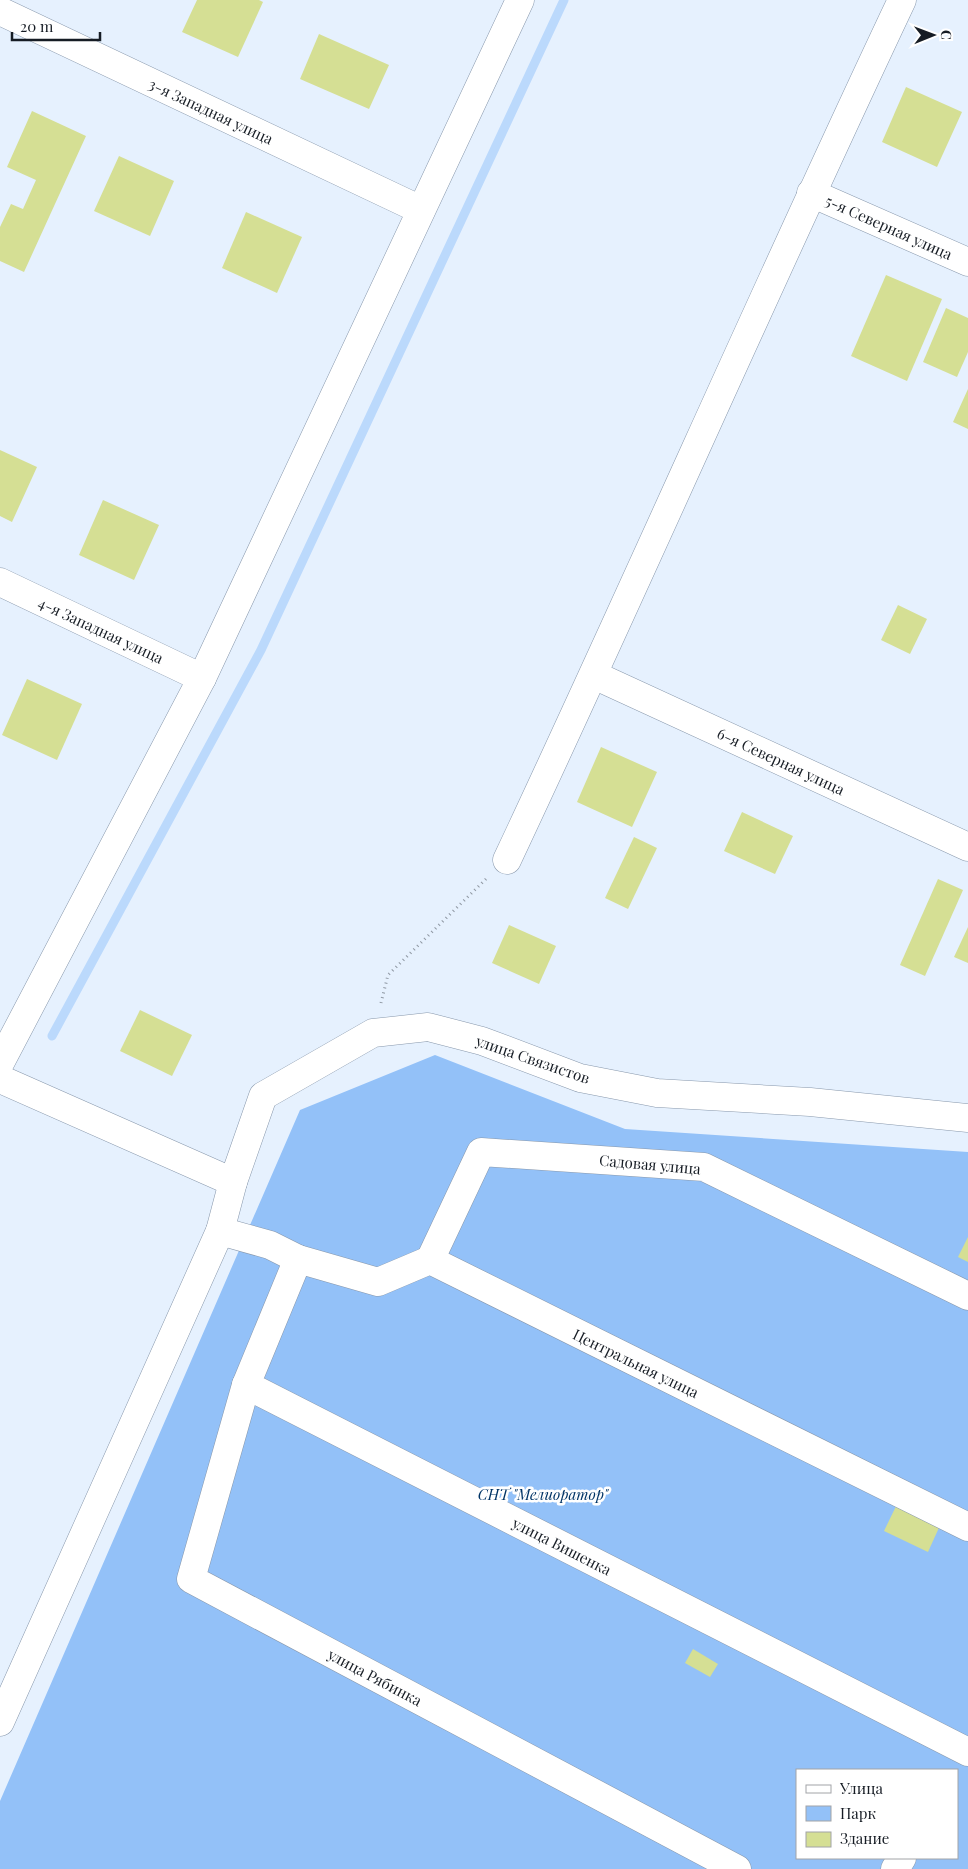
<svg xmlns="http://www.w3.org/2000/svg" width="968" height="1869" font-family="'Playfair Display',serif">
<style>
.green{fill:#93c1f8;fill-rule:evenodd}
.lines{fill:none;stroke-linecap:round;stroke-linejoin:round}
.stream{stroke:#bbd9fc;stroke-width:9}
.building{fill:#d5df94}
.street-casing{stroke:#8898ac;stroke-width:29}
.path{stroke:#9099a4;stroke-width:3;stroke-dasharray:1 4;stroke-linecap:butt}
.street{stroke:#fff;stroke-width:28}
.labels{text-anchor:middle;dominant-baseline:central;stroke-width:5;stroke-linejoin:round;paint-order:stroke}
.street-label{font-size:15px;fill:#161c24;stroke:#fff}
.park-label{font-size:15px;font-style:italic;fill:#003466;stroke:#fff}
</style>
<rect width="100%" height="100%" fill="#e6f1fe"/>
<path class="green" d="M435,1055L625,1129L968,1152V1869H0V1801L300,1110ZM797,1770H957V1858H797Z"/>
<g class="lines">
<polyline class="stream" points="52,1036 261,650 564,0"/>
</g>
<g class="building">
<polygon points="197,0 259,0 263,2 238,57 182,32"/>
<polygon points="319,34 389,65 369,109 300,79"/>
<polygon points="906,87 962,112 937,167 882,142"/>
<polygon points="32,111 86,136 24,272 0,261 0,227 11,204 23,209 36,180 7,167"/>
<polygon points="119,156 174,181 150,236 94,211"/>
<polygon points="246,212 302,237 277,293 222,268"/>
<polygon points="886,275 942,299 907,381 851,356"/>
<polygon points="946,308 968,318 968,352 957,377 923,362"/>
<polygon points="968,389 968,429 953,422"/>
<polygon points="0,450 37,467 12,522 0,516"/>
<polygon points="103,500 159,525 134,580 79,555"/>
<polygon points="898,605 927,619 910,654 881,640"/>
<polygon points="27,679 82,704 57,760 2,735"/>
<polygon points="601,747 657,772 632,827 577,802"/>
<polygon points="742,812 793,836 775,874 724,851"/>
<polygon points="634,837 657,848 628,909 605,898"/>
<polygon points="938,879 963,890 925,976 900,965"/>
<polygon points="509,925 556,946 539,984 492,963"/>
<polygon points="968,927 968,963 954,957"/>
<polygon points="140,1010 192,1035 172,1076 120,1051"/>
<polygon points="968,1237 968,1262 958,1257"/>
<polygon points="899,1500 942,1521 928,1552 884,1531"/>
<polygon points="693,1649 718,1664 710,1677 685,1663"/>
</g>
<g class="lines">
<defs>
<g id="street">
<polyline points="0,11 421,210"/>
<polyline points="811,193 968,262"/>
<polyline points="0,582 202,678"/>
<polyline points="594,675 968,847"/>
<path d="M507,860C641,575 767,285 902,0"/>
<polyline points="0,1063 202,678 520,0"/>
<polyline points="0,1079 233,1182"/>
<polyline points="220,1231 270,1245 298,1259 246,1385 968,1752"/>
<polyline points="298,1259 378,1282 430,1260 968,1527"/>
<polyline points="430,1260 481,1152 704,1167 968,1296"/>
<polyline points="246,1385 191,1579 737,1869"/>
<polyline points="0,1722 220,1231 233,1182 263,1096 373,1033 428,1027 482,1041 580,1078 657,1093 810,1102 968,1118"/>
<polyline points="895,1869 902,1858"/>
</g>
</defs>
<use href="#street" class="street-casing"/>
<polyline class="path" points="381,1003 388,975 486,879"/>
<use href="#street" class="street"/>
</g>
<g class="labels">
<g class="street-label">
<text transform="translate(211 111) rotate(25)">3-я Западная улица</text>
<text transform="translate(889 227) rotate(24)">5-я Северная улица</text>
<text transform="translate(101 630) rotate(25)">4-я Западная улица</text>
<text transform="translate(781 761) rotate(25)">6-я Северная улица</text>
<text transform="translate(533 1059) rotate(19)">улица Связистов</text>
<text transform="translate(650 1164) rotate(5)">Садовая улица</text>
<text transform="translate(636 1363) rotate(26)">Центральная улица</text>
<text transform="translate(562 1546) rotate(27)">улица Вишенка</text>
<text transform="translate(375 1677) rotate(28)">улица Рябинка</text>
</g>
<g class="park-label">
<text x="543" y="1494">СНТ "Мелиоратор"</text>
</g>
</g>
<rect x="796" y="1769" width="162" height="90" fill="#ffffff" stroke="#a2a4a7"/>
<rect x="806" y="1785" width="25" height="8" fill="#ffffff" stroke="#a2a4a7"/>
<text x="840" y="1794" font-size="15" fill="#161c24">Улица</text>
<rect x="806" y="1806" width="25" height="15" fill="#93c1f8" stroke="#a2a4a7"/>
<text x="840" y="1819" font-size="15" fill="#161c24">Парк</text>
<rect x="806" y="1832" width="25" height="15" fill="#d5df94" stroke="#a2a4a7"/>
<text x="840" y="1844" font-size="15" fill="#161c24">Здание</text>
<g transform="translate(933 35) rotate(89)" stroke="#ffffff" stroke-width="4" paint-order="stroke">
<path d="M0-4L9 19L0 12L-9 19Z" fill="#161c24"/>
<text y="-8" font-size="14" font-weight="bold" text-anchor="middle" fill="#161c24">С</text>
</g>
<path d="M12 32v8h88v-8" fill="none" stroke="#161c24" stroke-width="2.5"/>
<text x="20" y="32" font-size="15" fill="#161c24" stroke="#ffffff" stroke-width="4" paint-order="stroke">20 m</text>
</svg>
